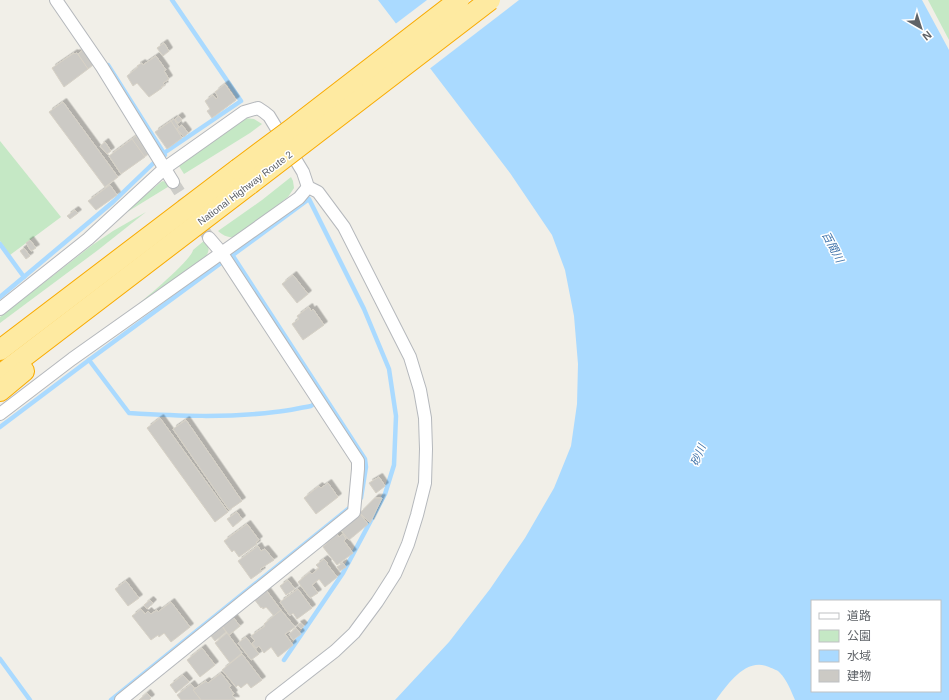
<svg xmlns="http://www.w3.org/2000/svg" width="949" height="700" font-family="Arial,'Noto Sans JP',sans-serif">
<style>
.green{fill:#c5e8c5}
.water{fill:#aadaff;fill-rule:evenodd}
.pier{fill:#f1efe8}
.lines{fill:none;stroke-linecap:round;stroke-linejoin:round}
.stream{stroke:#aadaff;stroke-width:4.5}
.building{fill:#cccac5;stroke:#d6d1c6;filter:url(#shadow)}
.minor-tunnel{stroke:#ccccc8;stroke-width:12;stroke-dasharray:12 6;stroke-linecap:butt}
.minor-casing{stroke:#b5b8bc;stroke-width:14}
.trunk-casing{stroke:#f9ab00;stroke-width:22}
.minor{stroke:#fff;stroke-width:12}
.trunk{stroke:#feeaa1;stroke-width:20}
.trunk-bridge-casing{stroke:#f9ab00;stroke-width:22;stroke-linecap:butt}
.trunk-bridge{stroke:#feeaa1;stroke-width:20}
.labels{text-anchor:middle;dominant-baseline:central;stroke-width:3;stroke-linejoin:round;paint-order:stroke}
.street-label{font-size:10px;fill:#5f6368;stroke:#fff}
.water-label{font-size:11px;font-style:italic;fill:#4174aa;stroke:#fff}
</style>
<defs>
<filter id="shadow"><feDropShadow dx="3.5" dy="-3.5" stdDeviation="0" flood-color="#0004"/></filter>
</defs>
<rect width="100%" height="100%" fill="#f1efe8"/>
<g class="green">
<polygon points="928,0 949,0 949,40"/>
<polygon points="245,118 254,119 262,124 250,133 184,174 179,166 189,156"/>
<polygon points="0,141 61,217 10,255 0,241"/>
<path d="M291,177L293,181L294,188L288,197L236,237C228,238 224,236 218,231L262,200Z"/>
<polygon points="163,181 171,185 119,217 161,182"/>
<polygon points="146,212 98,250 0,323 0,317 91,246 113,231"/>
<path d="M205,240C209,246 210,251 206,256L133,309C144,299 191,261 193,250Z"/>
</g>
<path class="water" d="M378,0H922L949,50V700H795C791,691 787,680 780,673C778,670 773,669 769,667C746,657 728,684 716,700H395L449,642L490,589L525,538L554,488L571,446L577,404L578,364L574,316L565,270L552,235L510,173ZM812,601H940V691H812Z"/>
<polygon class="pier" points="427,0 519,0 428,70 394,25"/>
<g class="lines">
<g class="stream">
<polyline points="108,65 165,155"/>
<polyline points="0,244 24,277"/>
<polyline points="231,253 365,459 366,467 361,498 358,500"/>
<polyline points="230,257 309,199 364,309 389,369 396,416 394,465 385,494 343,573 284,660"/>
<polyline points="0,297 113,202 164,153 241,101 172,0"/>
<path d="M89,360L129,413C178,416 227,418 275,412C287,411 299,408 311,406L314,404"/>
<polyline points="0,427 89,360 221,263"/>
<polyline points="0,659 30,700"/>
<polyline points="111,700 353,505"/>
</g>
</g>
<g class="building">
<polygon points="164,43 169,51 163,56 157,48"/>
<polygon points="83,50 93,65 88,69 78,54"/>
<polygon points="74,53 75,54 77,53 88,69 64,87 52,68"/>
<polygon points="156,56 166,70 164,71 169,79 163,83 165,85 161,87 162,88 149,97 137,83 133,86 127,76 138,67 137,66 142,63 143,65"/>
<polygon points="225,84 236,100 212,118 207,111 210,109 205,101 213,95 216,99 218,97 215,92"/>
<polygon points="63,102 118,177 105,187 49,112"/>
<polygon points="179,116 182,120 178,123 175,119"/>
<polygon points="174,119 179,127 176,129 171,121"/>
<polygon points="171,121 182,138 167,149 155,132"/>
<polygon points="182,125 188,133 184,137 177,129"/>
<polygon points="136,136 148,154 144,157 132,139"/>
<polygon points="132,139 145,157 121,174 109,156"/>
<polygon points="105,142 111,151 107,154 100,146"/>
<polygon points="110,185 117,195 96,210 88,201"/>
<polygon points="75,210 78,213 70,219 67,216"/>
<polygon points="30,240 36,248 31,251 26,243"/>
<polygon points="24,248 30,256 26,259 20,251"/>
<polygon points="293,275 308,294 297,303 282,284"/>
<polygon points="309,307 311,311 313,309 324,325 303,340 292,324 299,319 297,316"/>
<polygon points="160,418 228,512 215,522 147,428"/>
<polygon points="186,420 242,501 229,510 173,429"/>
<polygon points="379,477 385,486 376,493 369,483"/>
<polygon points="328,483 338,497 316,514 304,498 319,486 321,488"/>
<polygon points="375,498 382,498 370,523 360,513"/>
<polygon points="237,512 242,519 233,527 227,519"/>
<polygon points="360,514 368,524 349,540 340,529"/>
<polygon points="247,524 259,540 256,542 257,544 239,557 234,550 232,552 224,541"/>
<polygon points="337,534 339,537 343,534 346,539 344,541 353,553 337,565 323,547"/>
<polygon points="258,546 261,551 265,549 274,560 260,569 262,571 251,579 238,561"/>
<polygon points="324,559 328,563 327,564 337,577 325,587 319,579 312,585 318,593 310,598 298,582 310,572 312,574 319,568 316,565"/>
<polygon points="343,563 346,567 340,571 337,567"/>
<polygon points="288,580 295,589 286,595 280,586"/>
<polygon points="126,581 139,598 128,606 115,589"/>
<polygon points="298,589 312,608 297,619 293,613 290,616 280,602"/>
<polygon points="266,590 281,610 274,616 266,607 263,609 262,607 261,608 254,599"/>
<polygon points="150,600 153,603 147,609 144,605"/>
<polygon points="171,602 190,627 171,642 164,633 159,637 158,635 151,640 132,616 141,609 145,614 148,611 151,614 157,610 158,612"/>
<polygon points="281,610 295,627 285,634 293,645 278,657 271,647 264,653 259,646 256,648 252,643 255,641 251,636 265,626 264,624"/>
<polygon points="233,617 240,626 229,635 222,626"/>
<polygon points="301,623 304,626 301,629 297,625"/>
<polygon points="222,626 226,632 215,641 211,636"/>
<polygon points="296,628 301,634 293,640 289,634"/>
<polygon points="227,633 242,653 230,663 215,643"/>
<polygon points="246,637 259,654 251,660 238,643"/>
<polygon points="202,648 215,665 200,677 187,660"/>
<polygon points="242,654 262,680 251,688 247,683 241,688 238,685 236,687 222,670"/>
<polygon points="221,673 231,686 229,687 234,694 232,695 236,700 201,700 193,690 206,681 208,683"/>
<polygon points="183,675 189,682 176,693 170,685"/>
<polygon points="191,684 195,689 193,690 201,700 181,700 177,695"/>
<polygon points="147,693 151,698 149,700 139,700"/>
</g>
<g class="lines">
<polyline class="minor-tunnel" points="173,182 209,238"/>
<defs>
<g id="minor">
<polyline points="56,0 102,67 173,182"/>
<polyline points="0,309 88,239 165,168 244,112 258,108 264,112 269,116 303,172 308,187 318,192 344,227 410,357 420,390 425,418 426,449 425,483 417,515 408,544 395,574 377,602 354,633 335,651 272,700"/>
<polyline points="0,414 72,359 299,198 308,187"/>
<polyline points="121,700 354,512 358,469 358,461 221,252 209,238"/>
</g>
<g id="trunk">
<polyline points="0,350 238,169"/>
<polyline points="0,375 250,184"/>
<polyline points="0,391 24,371"/>
</g>
</defs>
<use href="#minor" class="minor-casing"/>
<use href="#trunk" class="trunk-casing"/>
<use href="#minor" class="minor"/>
<use href="#trunk" class="trunk"/>
<defs>
<g id="trunk-bridge">
<polyline points="238,169 293,128 459,0"/>
<polyline points="250,184 490,0"/>
</g>
</defs>
<use href="#trunk-bridge" class="trunk-bridge-casing"/>
<use href="#trunk-bridge" class="trunk-bridge"/>
</g>
<g class="labels">
<g class="street-label">
<text transform="translate(245 188) rotate(-37)">National Highway Route 2</text>
</g>
<g class="water-label">
<text transform="translate(833 247) rotate(62)">百間川</text>
<text transform="translate(698 455) rotate(-68)">砂川</text>
</g>
</g>
<rect x="811" y="600" width="130" height="92" fill="#ffffff" stroke="#bfc1c3"/>
<rect x="819" y="613" width="20" height="6" fill="#ffffff" stroke="#bfc1c3"/>
<text x="847" y="620" font-size="12" fill="#5f6368">道路</text>
<rect x="819" y="630" width="20" height="12" fill="#c5e8c5" stroke="#bfc1c3"/>
<text x="847" y="640" font-size="12" fill="#5f6368">公園</text>
<rect x="819" y="650" width="20" height="12" fill="#aadaff" stroke="#bfc1c3"/>
<text x="847" y="660" font-size="12" fill="#5f6368">水域</text>
<rect x="819" y="670" width="20" height="12" fill="#cccac5" stroke="#bfc1c3"/>
<text x="847" y="680" font-size="12" fill="#5f6368">建物</text>
<g transform="translate(921 28) rotate(141)" stroke="#ffffff" stroke-width="3" paint-order="stroke">
<path d="M0-3L7 15L0 10L-7 15Z" fill="#5f6368"/>
<text y="-6" font-size="11" font-weight="bold" text-anchor="middle" fill="#5f6368">N</text>
</g>
</svg>
